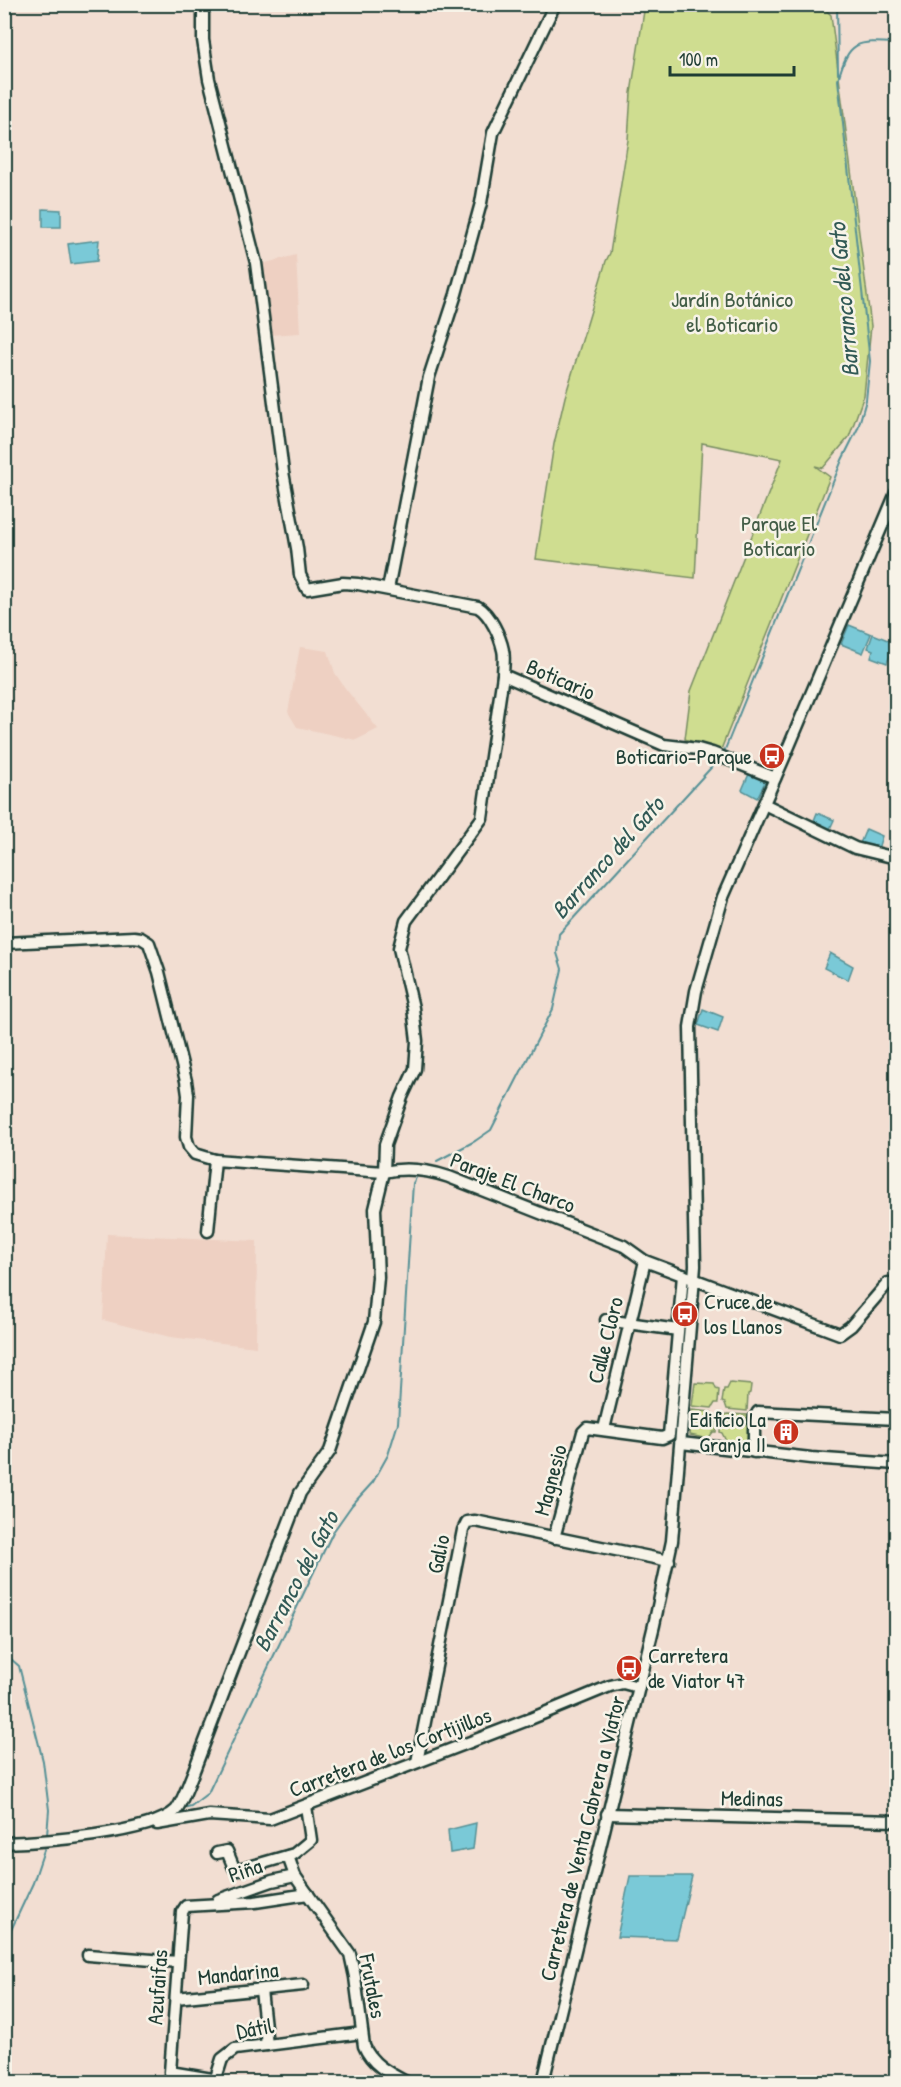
<svg xmlns="http://www.w3.org/2000/svg" width="901" height="2087" font-family="'Patrick Hand',sans-serif">
<style>
.built{fill:#eed0c2}
.green{fill:#cfdd90;stroke:#778d62;stroke-width:1.5}
.water{fill:#7ac9d7;stroke:#569196;stroke-width:1.5}
.lines{fill:none;stroke-linecap:round;stroke-linejoin:round}
.stream{stroke:#569196;stroke-width:2}
.minor-casing{stroke:#1f3d34;stroke-width:15}
.minor{stroke:#f7f3e8;stroke-width:10}
.labels{text-anchor:middle;dominant-baseline:central;stroke-width:5;stroke-linejoin:round;paint-order:stroke}
.park-label{font-size:22px;fill:#425d46;stroke:#f7f3e8}
.street-label{font-size:22px;fill:#1f3d34;stroke:#f7f3e8}
.poi-label{font-size:22px;fill:#1f3d34;stroke:#f7f3e8;text-anchor:end}
.water-label{font-size:24px;font-style:italic;fill:#315955;stroke:#f7f3e8}
</style>
<rect width="100%" height="100%" fill="#f2ded2"/>
<filter id="ink" filterUnits="userSpaceOnUse"><feTurbulence type="fractalNoise" baseFrequency=".0167" numOctaves="2"/><feDisplacementMap in="SourceGraphic" scale="12" xChannelSelector="R" yChannelSelector="G"/><feConvolveMatrix kernelMatrix="1 2 1 2 8 2 1 2 1" color-interpolation-filters="sRGB"/></filter>
<g filter="url(#ink)">
<g class="built">
<polygon points="296,255 300,333 270,335 262,264"/>
<polygon points="300,647 328,651 335,673 345,688 378,729 356,740 297,727 288,712"/>
<polygon points="107,1234 257,1241 256,1347 170,1337 103,1320"/>
</g>
<g class="green">
<polygon points="808,4 824,8 831,15 871,326 864,395 849,437 823,468 815,466 830,477 720,752 685,739 691,691 782,459 702,443 695,578 536,559 554,444 565,397 606,261 610,253 628,140 631,93 645,5"/>
<polygon points="695,1383 714,1384 716,1389 719,1390 718,1403 715,1403 712,1408 692,1406"/>
<polygon points="730,1383 751,1385 750,1393 748,1394 747,1411 727,1409 725,1403 722,1402 724,1389 727,1389"/>
<polygon points="692,1410 711,1412 714,1418 717,1418 716,1432 713,1432 708,1439 690,1435"/>
<polygon points="727,1414 749,1415 747,1443 726,1441 722,1433 720,1432 721,1419"/>
</g>
<g class="water">
<polygon points="43,209 61,210 61,227 43,227"/>
<polygon points="99,240 97,261 71,264 68,244"/>
<polygon points="849,625 871,634 863,653 841,644"/>
<polygon points="873,634 895,643 887,663 871,657 873,650 868,648"/>
<polygon points="749,774 765,782 757,798 742,790"/>
<polygon points="817,813 834,820 829,831 813,823"/>
<polygon points="866,829 882,836 878,849 859,846"/>
<polygon points="830,953 853,966 848,980 824,968"/>
<polygon points="703,1009 723,1017 718,1032 698,1025"/>
<polygon points="476,1823 473,1849 450,1853 448,1830"/>
<polygon points="630,1876 692,1876 677,1939 617,1937"/>
</g>
<g class="lines">
<g class="stream">
<polyline points="837,4 838,74"/>
<path d="M724,752L842,460L858,428L866,400L870,361L838,80C849,40 857,41 896,43"/>
<polyline points="437,1161 475,1141 491,1130 553,1009 562,969 557,953 559,934 719,759"/>
<polyline points="4,1653 19,1666 43,1761 49,1810 47,1835"/>
<polyline points="183,1808 191,1806 208,1793 333,1532 352,1505 373,1482 388,1455 398,1423 413,1183 416,1178"/>
<polyline points="4,1945 33,1883 46,1844"/>
</g>
<defs>
<g id="minor">
<path d="M203,4V40L209,79L256,263L283,472L297,548L300,575L307,589L343,583L358,584L478,607C490,614 500,636 503,650C505,657 503,667 503,675L664,745L698,749L712,753L775,778"/>
<polyline points="388,589 429,377 456,294 481,203 493,133 555,4"/>
<polyline points="764,804 855,848 896,858"/>
<polyline points="4,943 134,937 141,938 149,943 159,972 186,1081 188,1095 186,1137 189,1147 195,1154 215,1160"/>
<path d="M208,1231L215,1160L384,1172C406,1167 428,1170 449,1177L624,1246L645,1261L840,1334L851,1326L888,1283H896"/>
<polyline points="606,1320 678,1330"/>
<polyline points="604,1429 645,1261"/>
<polyline points="681,1443 811,1458 896,1464"/>
<polyline points="754,1452 754,1419 758,1412 896,1419"/>
<polyline points="554,1538 583,1432 587,1428 662,1438 669,1435 683,1275"/>
<polyline points="417,1762 463,1530 467,1522 475,1521 669,1561"/>
<polyline points="607,1814 896,1821"/>
<polyline points="157,1824 209,1815 270,1819 530,1719 610,1686 623,1683 638,1687"/>
<path d="M4,1843C39,1842 152,1834 176,1810C182,1803 189,1782 193,1773L300,1493L330,1451L374,1322L378,1277L375,1209L384,1172L385,1145L402,1097L415,1069L417,1041L413,1008L399,948L406,921L482,818L503,675"/>
<polyline points="217,1853 227,1851 234,1868 239,1870 294,1854 311,1840 306,1806"/>
<path d="M288,1856L295,1876L350,1954L355,1977L364,2046C372,2065 389,2073 406,2082"/>
<polyline points="308,1894 255,1902 186,1906 182,1912 170,2072 212,2079 216,2078 222,2059 235,2049 362,2033"/>
<polyline points="218,1900 272,1881 295,1876"/>
<polyline points="88,1955 178,1962"/>
<polyline points="261,1990 267,2045"/>
<polyline points="176,1998 303,1985"/>
<polyline points="543,2082 654,1625 672,1541 695,1266 690,1027 696,991 723,897 787,751 896,493"/>
</g>
</defs>
<use href="#minor" class="minor-casing"/>
<use href="#minor" class="minor"/>
</g>
</g>
<defs>
<symbol id="bus-disc" viewBox="-11 -11 22 22"><circle r="9.5" fill="#c8321e" stroke="#f7f3e8"/><path d="M-5-6H5V4H4V6H2V4H-2V6H-4V4H-5ZM-3.5-4V0h7V-4ZM-3.5 1.2v1.5H-2V1.2ZM2 1.2v1.5H3.5V1.2Z" fill="#fff"/></symbol>
<symbol id="building-disc" viewBox="-11 -11 22 22"><circle r="9.5" fill="#c8321e" stroke="#f7f3e8"/><path d="M-4-6H4V6H1V3H-1V6H-4ZM-2.5-4.3h1.7v1.8h-1.7ZM.8-4.3h1.7v1.8H.8ZM-2.5-1h1.7V.8h-1.7ZM.8-1h1.7V.8H.8Z" fill="#fff"/></symbol>
</defs>
<g fill-rule="evenodd">
<use href="#bus-disc" x="757" y="741" width="30" height="30"/>
<use href="#bus-disc" x="670" y="1299" width="30" height="30"/>
<use href="#building-disc" x="771" y="1417" width="30" height="30"/>
<use href="#bus-disc" x="614" y="1653" width="30" height="30"/>
</g>
<g class="labels">
<g class="park-label">
<text x="732" y="299">Jardín Botánico<tspan x="732" dy="25">el Boticario</tspan></text>
<text x="779" y="523">Parque El<tspan x="779" dy="25">Boticario</tspan></text>
</g>
<g class="street-label">
<text transform="translate(561 679) rotate(23)">Boticario</text>
<text transform="translate(513 1182) rotate(21)">Paraje El Charco</text>
<text transform="translate(605 1340) rotate(-76)">Calle Cloro</text>
<text transform="translate(550 1480) rotate(-75)">Magnesio</text>
<text transform="translate(438 1554) rotate(-78)">Galio</text>
<text transform="translate(390 1752) rotate(-21)">Carretera de los Cortijillos</text>
<text transform="translate(752 1798) rotate(1)">Medinas</text>
<text transform="translate(582 1838) rotate(-76)">Carretera de Venta Cabrera a Viator</text>
<text transform="translate(245 1870) rotate(-19)">Piña</text>
<text transform="translate(238 1973) rotate(-6)">Mandarina</text>
<text transform="translate(373 1986) rotate(79)">Frutales</text>
<text transform="translate(157 1987) rotate(-86)">Azufaifas</text>
<text transform="translate(255 2028) rotate(-10)">Dátil</text>
</g>
<g class="poi-label">
<text x="752" y="756">Boticario-Parque</text>
<text x="704" y="1301" text-anchor="start">Cruce de<tspan x="704" dy="25">los Llanos</tspan></text>
<text x="766" y="1419">Edificio La<tspan x="766" dy="25">Granja II</tspan></text>
<text x="648" y="1655" text-anchor="start">Carretera<tspan x="648" dy="25">de Viator 47</tspan></text>
</g>
<g class="water-label">
<text transform="translate(843 300) rotate(-95)">Barranco del Gato</text>
<text transform="translate(607 857) rotate(-48)">Barranco del Gato</text>
<text transform="translate(295 1581) rotate(-62)">Barranco del Gato</text>
</g>
</g>
<rect width="901" height="2087" fill="none" stroke="#f7f3e8" stroke-width="24"/>
<rect x="12" y="12" width="877" height="2063" fill="none" stroke="#1f3d34" stroke-width="2" filter="url(#ink)"/>
<path d="M670 66v9h124v-9" fill="none" stroke="#1f3d34" stroke-width="3"/>
<text x="679" y="66" font-size="18" fill="#1f3d34" stroke="#f7f3e8" stroke-width="4.5" paint-order="stroke">100 m</text>
</svg>
